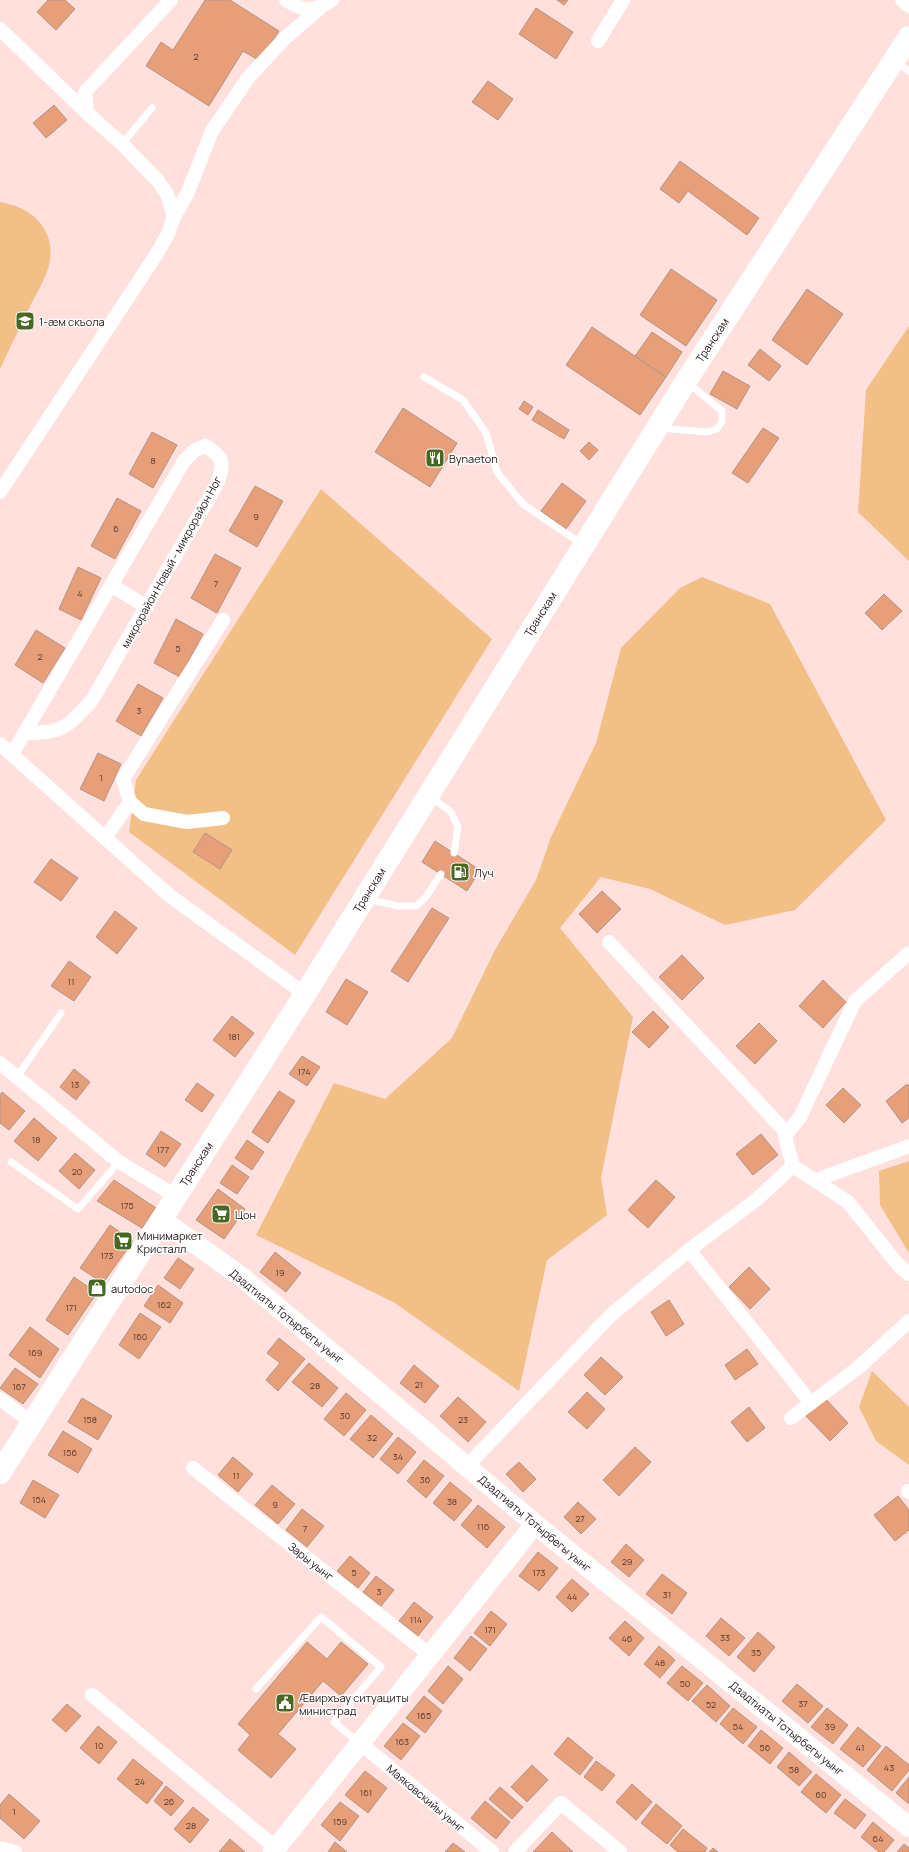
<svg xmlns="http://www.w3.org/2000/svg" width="909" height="1852" font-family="Manrope,sans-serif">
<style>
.green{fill:#f2bf87}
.building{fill:#e79f79;stroke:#b39485}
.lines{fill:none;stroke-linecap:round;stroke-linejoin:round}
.lane{stroke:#fff;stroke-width:7}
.street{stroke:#fff;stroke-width:14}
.secondary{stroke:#fff;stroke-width:20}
.highway{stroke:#fff;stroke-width:22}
.labels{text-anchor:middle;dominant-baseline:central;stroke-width:3;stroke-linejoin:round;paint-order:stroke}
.number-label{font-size:9px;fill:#563a2f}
.poi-label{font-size:11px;fill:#251816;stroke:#fff;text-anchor:start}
.street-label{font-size:11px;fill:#251816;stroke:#fff}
</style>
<rect width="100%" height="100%" fill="#ffe0dc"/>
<g class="green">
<path d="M0,202C36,208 60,234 47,272C42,285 34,298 28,310C19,330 9,349 0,369Z"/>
<polygon points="909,326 909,561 858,512 866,390"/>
<polygon points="321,489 492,639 295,955 129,832 136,780"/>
<polygon points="702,577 770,604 886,820 795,910 725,925 650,889 601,877 560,928 633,1017 601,1178 607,1215 547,1260 519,1391 395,1303 256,1235 334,1083 385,1099 452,1038 495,950 536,880 551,837 596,743 621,648 680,588"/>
<polygon points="909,1161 909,1253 880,1205 879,1171"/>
<polygon points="872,1371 909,1407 909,1465 876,1441 859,1407"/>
</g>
<g class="building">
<polygon points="48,0 65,0 75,9 56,30 37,12"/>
<polygon points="205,0 230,0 279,31 260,61 243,51 209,106 146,66 161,42 173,50"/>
<polygon points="557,0 568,0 564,5"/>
<polygon points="536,8 573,32 556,59 519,34"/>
<polygon points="488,81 513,99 498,120 472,102"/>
<polygon points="54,105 67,120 46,138 33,123"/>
<polygon points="680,161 759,218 747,235 688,191 679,203 660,189"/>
<polygon points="671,269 717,300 686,346 640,315"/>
<polygon points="807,289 843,314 807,365 772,340"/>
<polygon points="592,327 666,377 640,415 566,365"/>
<polygon points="652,332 682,352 666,377 635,356"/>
<polygon points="760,349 781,366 769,381 748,365"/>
<polygon points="723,371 750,386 737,409 710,394"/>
<polygon points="524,401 533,407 528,415 519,409"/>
<polygon points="403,408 457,443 430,487 375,452"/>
<polygon points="538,410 569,430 564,439 532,420"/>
<polygon points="763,428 779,438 748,483 732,473"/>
<polygon points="152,432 177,445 153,488 129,474"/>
<polygon points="589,442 598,450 589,460 580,451"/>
<polygon points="562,483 586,501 566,529 541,511"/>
<polygon points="255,486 283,501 257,547 229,531"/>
<polygon points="117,498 141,511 115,559 91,546"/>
<polygon points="215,554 241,568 217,613 191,598"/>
<polygon points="78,567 101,578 81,620 59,609"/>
<polygon points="884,594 902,611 882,630 865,613"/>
<polygon points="176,619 203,634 180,677 154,663"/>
<polygon points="36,630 65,648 43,683 15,665"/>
<polygon points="138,684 163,698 141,736 116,721"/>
<polygon points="98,753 121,764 104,801 80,789"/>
<polygon points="205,833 232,850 220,869 193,852"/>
<polygon points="435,841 480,870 467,891 422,862"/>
<polygon points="51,859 78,878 61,901 34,882"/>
<polygon points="602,891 621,909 597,933 579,914"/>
<polygon points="432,908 449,918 408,982 391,971"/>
<polygon points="115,911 137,928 117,954 96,937"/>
<polygon points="682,955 704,978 682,1000 659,977"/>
<polygon points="69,961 91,977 74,1001 51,986"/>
<polygon points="346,979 368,992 347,1025 326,1012"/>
<polygon points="823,980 846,1002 823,1028 799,1006"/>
<polygon points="653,1011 669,1027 649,1048 632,1032"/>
<polygon points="232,1016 254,1033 235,1057 213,1040"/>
<polygon points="759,1023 777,1041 755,1064 736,1046"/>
<polygon points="302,1056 320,1067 307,1086 289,1074"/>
<polygon points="74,1069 90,1082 76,1100 60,1087"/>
<polygon points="197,1083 214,1095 202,1112 185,1100"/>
<polygon points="907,1084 909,1086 909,1118 902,1123 886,1101"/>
<polygon points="843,1088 861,1105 844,1123 826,1105"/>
<polygon points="279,1091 295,1101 268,1143 252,1132"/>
<polygon points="2,1092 25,1111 9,1130 0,1123 0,1095"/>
<polygon points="34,1118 57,1138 38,1161 14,1141"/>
<polygon points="161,1131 181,1144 165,1167 146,1154"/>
<polygon points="761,1134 778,1155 753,1175 736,1154"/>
<polygon points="247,1140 264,1152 252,1170 235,1158"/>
<polygon points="75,1153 95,1170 79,1189 59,1171"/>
<polygon points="232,1165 249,1177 237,1194 220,1183"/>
<polygon points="114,1180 156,1208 142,1228 97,1201"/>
<polygon points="656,1180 675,1197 648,1228 628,1210"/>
<polygon points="218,1189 245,1209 224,1239 196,1220"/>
<polygon points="110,1225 133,1241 103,1283 80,1268"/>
<polygon points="275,1252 301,1273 286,1292 260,1272"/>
<polygon points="178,1258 194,1269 180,1289 164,1278"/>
<polygon points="749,1267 770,1289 750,1309 729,1287"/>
<polygon points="74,1277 97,1293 68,1335 46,1320"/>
<polygon points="158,1285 183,1303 170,1323 144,1306"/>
<polygon points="669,1300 684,1324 666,1336 651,1312"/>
<polygon points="140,1313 161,1327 139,1359 119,1345"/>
<polygon points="30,1327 59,1349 40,1378 9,1355"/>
<polygon points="279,1338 305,1359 278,1391 266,1380 280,1363 267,1353"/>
<polygon points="747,1349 758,1364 735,1380 725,1365"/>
<polygon points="601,1357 623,1377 605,1395 584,1375"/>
<polygon points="309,1363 338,1388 322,1407 292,1382"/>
<polygon points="414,1365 439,1386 425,1403 400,1383"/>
<polygon points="15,1368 38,1384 23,1404 0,1388"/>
<polygon points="587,1392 605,1409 587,1429 568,1412"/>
<polygon points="346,1393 366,1410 344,1436 324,1419"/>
<polygon points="823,1396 848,1423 830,1441 804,1414"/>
<polygon points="458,1397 486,1422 468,1442 440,1416"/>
<polygon points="82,1398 112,1416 98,1440 68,1422"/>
<polygon points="749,1407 765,1428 747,1442 731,1422"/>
<polygon points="371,1415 393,1434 373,1458 350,1439"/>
<polygon points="63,1431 92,1449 78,1473 48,1455"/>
<polygon points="398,1437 416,1452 398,1474 380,1459"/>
<polygon points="635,1447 651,1462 619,1496 603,1480"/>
<polygon points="233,1457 253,1474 238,1492 218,1475"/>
<polygon points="424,1460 444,1476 426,1498 407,1481"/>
<polygon points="519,1462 536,1479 523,1492 506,1474"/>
<polygon points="33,1480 59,1495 45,1518 20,1503"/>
<polygon points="450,1482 472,1500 454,1521 433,1503"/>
<polygon points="272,1485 295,1504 278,1524 255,1505"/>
<polygon points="898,1496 909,1510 909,1530 895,1541 874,1515"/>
<polygon points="578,1502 596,1519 581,1534 564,1517"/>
<polygon points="478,1505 505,1527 487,1548 461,1525"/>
<polygon points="302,1509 324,1526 307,1547 286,1530"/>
<polygon points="626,1544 644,1560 629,1577 611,1562"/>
<polygon points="538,1552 558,1568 539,1591 519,1576"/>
<polygon points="350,1556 370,1573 358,1588 337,1571"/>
<polygon points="662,1574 687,1593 672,1614 646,1594"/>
<polygon points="376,1576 394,1590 381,1606 363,1592"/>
<polygon points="572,1579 589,1594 572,1612 556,1597"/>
<polygon points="414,1602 433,1617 418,1636 399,1621"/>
<polygon points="491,1611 507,1624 490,1646 474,1633"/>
<polygon points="721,1618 745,1638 729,1656 706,1636"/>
<polygon points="625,1621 644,1638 629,1656 609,1638"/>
<polygon points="758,1632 775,1647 754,1672 737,1657"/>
<polygon points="471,1636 487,1649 470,1671 454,1658"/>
<polygon points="307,1642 327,1659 341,1642 368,1664 341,1696 323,1681 278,1734 296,1749 271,1778 238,1750 250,1735 238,1724"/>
<polygon points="659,1646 675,1660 660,1678 644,1664"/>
<polygon points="448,1666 463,1679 443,1704 428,1691"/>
<polygon points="682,1666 703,1683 688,1701 667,1683"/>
<polygon points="797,1684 823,1706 808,1723 782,1701"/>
<polygon points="707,1685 730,1706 716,1722 692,1701"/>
<polygon points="424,1696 442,1711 425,1733 406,1718"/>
<polygon points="67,1704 81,1716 66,1732 52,1720"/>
<polygon points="733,1708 757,1727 743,1744 720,1724"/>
<polygon points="827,1708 848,1725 833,1744 811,1727"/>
<polygon points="403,1723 420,1736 401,1760 384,1746"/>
<polygon points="98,1726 117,1742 99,1764 80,1748"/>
<polygon points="858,1727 881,1746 863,1767 840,1749"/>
<polygon points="761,1730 783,1748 770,1764 748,1746"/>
<polygon points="568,1737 593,1758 580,1775 554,1754"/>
<polygon points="886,1746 909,1765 909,1770 892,1791 867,1770"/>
<polygon points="789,1752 812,1772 799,1786 777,1767"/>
<polygon points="133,1759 163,1783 147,1804 117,1779"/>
<polygon points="596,1761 615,1775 602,1791 584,1777"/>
<polygon points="532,1765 548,1780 527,1802 511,1787"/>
<polygon points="365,1771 387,1788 368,1813 345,1795"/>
<polygon points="816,1774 841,1795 826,1813 801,1792"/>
<polygon points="909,1777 909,1804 896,1793"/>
<polygon points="632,1784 652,1802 636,1820 616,1802"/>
<polygon points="166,1786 184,1801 171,1816 154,1801"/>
<polygon points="500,1787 523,1807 512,1819 489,1799"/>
<polygon points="9,1794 40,1821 24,1839 0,1818 0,1805"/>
<polygon points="845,1799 866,1815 855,1829 834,1813"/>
<polygon points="485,1801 510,1822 496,1839 471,1818"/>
<polygon points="340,1802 359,1816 340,1841 321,1825"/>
<polygon points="656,1804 682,1826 667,1844 641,1823"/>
<polygon points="193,1807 209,1820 190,1843 174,1829"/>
<polygon points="873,1822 894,1840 884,1852 879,1852 861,1837"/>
<polygon points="683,1829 707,1848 705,1852 678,1852 670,1845"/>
<polygon points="552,1832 573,1852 533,1852"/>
<polygon points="230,1839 245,1852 219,1852"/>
<polygon points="335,1842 347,1852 328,1852"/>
<polygon points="453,1843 465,1852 445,1852"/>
<polygon points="904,1844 909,1848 909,1852 897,1852"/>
<polygon points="713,1848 718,1852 709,1852"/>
</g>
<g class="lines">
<g class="lane">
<polyline points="896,62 909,71"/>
<polyline points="122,144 152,108"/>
<polyline points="424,377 463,400 486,433 497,472 523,504 583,545"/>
<polyline points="660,428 707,432 717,429 722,421 722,411 687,382"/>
<polyline points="430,796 451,812 458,827 454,853"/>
<polyline points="367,899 398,906 416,906 425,898 441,874"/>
<polyline points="17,1077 61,1013"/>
<polyline points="11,1162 78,1209 119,1162"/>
<polyline points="256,1689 321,1617 381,1667 334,1722 359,1743"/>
</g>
<g class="street">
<path d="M286,0C304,12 315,12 332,0"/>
<polyline points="902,0 909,6"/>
<polyline points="0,29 87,113 122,144 158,181 167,194 174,217"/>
<polyline points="598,41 623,0"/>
<polyline points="87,113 85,92 171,0"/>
<polyline points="0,492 156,255 168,234 174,217 188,192 212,131 248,78 285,38 319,9"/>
<polyline points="111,585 147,607"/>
<polyline points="223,620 123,779 130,802 144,814 187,822 223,818"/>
<polyline points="0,744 170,896 305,994"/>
<path d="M12,754L184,461L195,450L205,446C225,457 224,464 217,484L92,700C66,728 64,733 24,733"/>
<polyline points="105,838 130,802"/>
<polyline points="609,942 783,1129 793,1166"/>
<polyline points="0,1063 119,1162 176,1196"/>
<polyline points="785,1136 800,1117 855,1001 909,953"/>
<polyline points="816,1180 909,1146"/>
<polyline points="689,1250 811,1403"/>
<polyline points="0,1399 31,1422"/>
<polyline points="791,1418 859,1367 909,1321"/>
<polyline points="467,1466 611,1315 689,1250 756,1200 793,1166 848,1202 899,1266 909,1274"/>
<polyline points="193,1468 430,1655"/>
<polyline points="908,1491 909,1492"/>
<polyline points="92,1695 276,1848"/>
<polyline points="360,1743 492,1852"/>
<polyline points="0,1848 15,1852"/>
<polyline points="515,1852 561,1803 620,1852"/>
</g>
<g class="secondary">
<polyline points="162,1220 243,1278 535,1524 909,1827"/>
<polyline points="273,1852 535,1524"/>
</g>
<polyline class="highway" points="0,1473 305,994 686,381 909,37"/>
</g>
<defs>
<symbol id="school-square" viewBox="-11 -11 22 22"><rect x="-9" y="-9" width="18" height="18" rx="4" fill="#466820" stroke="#fff"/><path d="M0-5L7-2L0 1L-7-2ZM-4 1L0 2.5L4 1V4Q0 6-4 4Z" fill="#fff"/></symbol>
<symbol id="restaurant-square" viewBox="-11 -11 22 22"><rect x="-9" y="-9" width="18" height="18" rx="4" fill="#466820" stroke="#fff"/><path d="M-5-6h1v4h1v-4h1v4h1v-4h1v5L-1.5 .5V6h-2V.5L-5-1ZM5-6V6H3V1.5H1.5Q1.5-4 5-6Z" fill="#fff"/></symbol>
<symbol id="fuel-square" viewBox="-11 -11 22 22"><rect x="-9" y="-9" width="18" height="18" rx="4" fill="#466820" stroke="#fff"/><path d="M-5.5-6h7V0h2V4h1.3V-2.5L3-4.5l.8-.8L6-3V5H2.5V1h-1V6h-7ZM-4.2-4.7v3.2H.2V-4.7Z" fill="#fff"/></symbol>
<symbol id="supermarket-square" viewBox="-11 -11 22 22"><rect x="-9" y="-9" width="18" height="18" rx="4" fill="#466820" stroke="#fff"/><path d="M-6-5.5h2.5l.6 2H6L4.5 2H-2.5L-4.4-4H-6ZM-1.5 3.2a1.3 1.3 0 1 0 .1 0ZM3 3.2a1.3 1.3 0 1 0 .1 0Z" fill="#fff"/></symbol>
<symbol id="shop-square" viewBox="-11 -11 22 22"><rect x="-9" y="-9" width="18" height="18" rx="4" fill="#466820" stroke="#fff"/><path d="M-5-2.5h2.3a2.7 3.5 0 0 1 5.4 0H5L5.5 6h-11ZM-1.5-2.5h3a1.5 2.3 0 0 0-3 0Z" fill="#fff"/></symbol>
<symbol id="civic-square" viewBox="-11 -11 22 22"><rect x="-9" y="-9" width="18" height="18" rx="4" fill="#466820" stroke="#fff"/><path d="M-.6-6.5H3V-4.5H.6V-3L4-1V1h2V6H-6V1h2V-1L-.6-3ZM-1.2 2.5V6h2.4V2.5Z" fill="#fff"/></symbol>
</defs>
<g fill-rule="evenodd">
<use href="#school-square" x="14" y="310" width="22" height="22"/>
<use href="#restaurant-square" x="424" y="447" width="22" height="22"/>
<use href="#fuel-square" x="449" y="861" width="22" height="22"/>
<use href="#supermarket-square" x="210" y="1203" width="22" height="22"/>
<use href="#supermarket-square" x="112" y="1230" width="22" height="22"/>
<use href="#shop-square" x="86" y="1277" width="22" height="22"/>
<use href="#civic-square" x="274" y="1692" width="22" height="22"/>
</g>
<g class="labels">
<g class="number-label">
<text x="196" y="56">2</text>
<text x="153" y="460">8</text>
<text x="256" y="516">9</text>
<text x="116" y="528">6</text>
<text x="216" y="583">7</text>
<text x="80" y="593">4</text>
<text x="178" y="648">5</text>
<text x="40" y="656">2</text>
<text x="139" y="710">3</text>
<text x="101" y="777">1</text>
<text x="71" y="981">11</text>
<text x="234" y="1036">181</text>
<text x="304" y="1071">174</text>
<text x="75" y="1084">13</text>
<text x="36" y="1139">18</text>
<text x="163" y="1149">177</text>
<text x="77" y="1171">20</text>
<text x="127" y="1205">175</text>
<text x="107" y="1255">173</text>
<text x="280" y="1272">19</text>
<text x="164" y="1304">162</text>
<text x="71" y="1307">171</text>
<text x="140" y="1336">160</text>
<text x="35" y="1352">169</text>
<text x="419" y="1384">21</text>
<text x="315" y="1385">28</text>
<text x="19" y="1386">167</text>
<text x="345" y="1415">30</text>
<text x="90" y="1419">158</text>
<text x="463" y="1419">23</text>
<text x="372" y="1437">32</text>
<text x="70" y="1452">156</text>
<text x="398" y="1456">34</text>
<text x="236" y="1475">11</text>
<text x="425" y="1479">36</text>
<text x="39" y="1499">154</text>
<text x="452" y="1501">38</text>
<text x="275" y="1504">9</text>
<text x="580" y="1518">27</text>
<text x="483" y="1526">116</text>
<text x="305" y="1528">7</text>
<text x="627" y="1561">29</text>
<text x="354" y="1572">5</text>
<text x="539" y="1572">173</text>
<text x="379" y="1591">3</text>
<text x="667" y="1594">31</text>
<text x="572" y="1596">44</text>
<text x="416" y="1619">114</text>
<text x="490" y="1629">171</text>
<text x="725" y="1637">33</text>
<text x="627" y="1638">46</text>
<text x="756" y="1652">35</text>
<text x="660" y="1662">48</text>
<text x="685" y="1683">50</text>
<text x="803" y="1703">37</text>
<text x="711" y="1704">52</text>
<text x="424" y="1715">165</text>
<text x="738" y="1726">54</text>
<text x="830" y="1726">39</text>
<text x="402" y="1741">163</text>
<text x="99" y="1745">10</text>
<text x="765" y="1747">56</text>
<text x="860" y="1747">41</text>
<text x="889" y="1767">43</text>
<text x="794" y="1769">58</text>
<text x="140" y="1781">24</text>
<text x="366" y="1792">161</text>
<text x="821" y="1794">60</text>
<text x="169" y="1801">26</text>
<text x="14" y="1811">1</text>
<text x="340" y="1821">159</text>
<text x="191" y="1825">28</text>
<text x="878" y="1838">64</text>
</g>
<g class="poi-label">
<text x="39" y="321">1-æм скъола</text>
<text x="449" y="458">Bynaeton</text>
<text x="474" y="872">Луч</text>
<text x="235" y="1214">Цон</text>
<text x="137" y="1235">Минимаркет<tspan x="137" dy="13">Кристалл</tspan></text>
<text x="111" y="1288">autodoc</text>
<text x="299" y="1697">Æвирхъау ситуациты<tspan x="299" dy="13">министрад</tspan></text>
</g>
<g class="street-label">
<text transform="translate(712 340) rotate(-57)">Транскам</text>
<text transform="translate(171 562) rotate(-61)">микрорайон Новый - микрорайон Ног</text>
<text transform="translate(540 614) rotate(-58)">Транскам</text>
<text transform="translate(369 890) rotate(-58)">Транскам</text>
<text transform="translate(196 1164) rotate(-57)">Транскам</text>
<text transform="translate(287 1316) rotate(39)">Дзадтиаты Тотырбегы уынг</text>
<text transform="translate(535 1523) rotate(40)">Дзадтиаты Тотырбегы уынг</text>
<text transform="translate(311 1561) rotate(38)">Зары уынг</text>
<text transform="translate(787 1728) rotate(39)">Дзадтиаты Тотырбегы уынг</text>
<text transform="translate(426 1798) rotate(40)">Маяковскийы уынг</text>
</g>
</g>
</svg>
